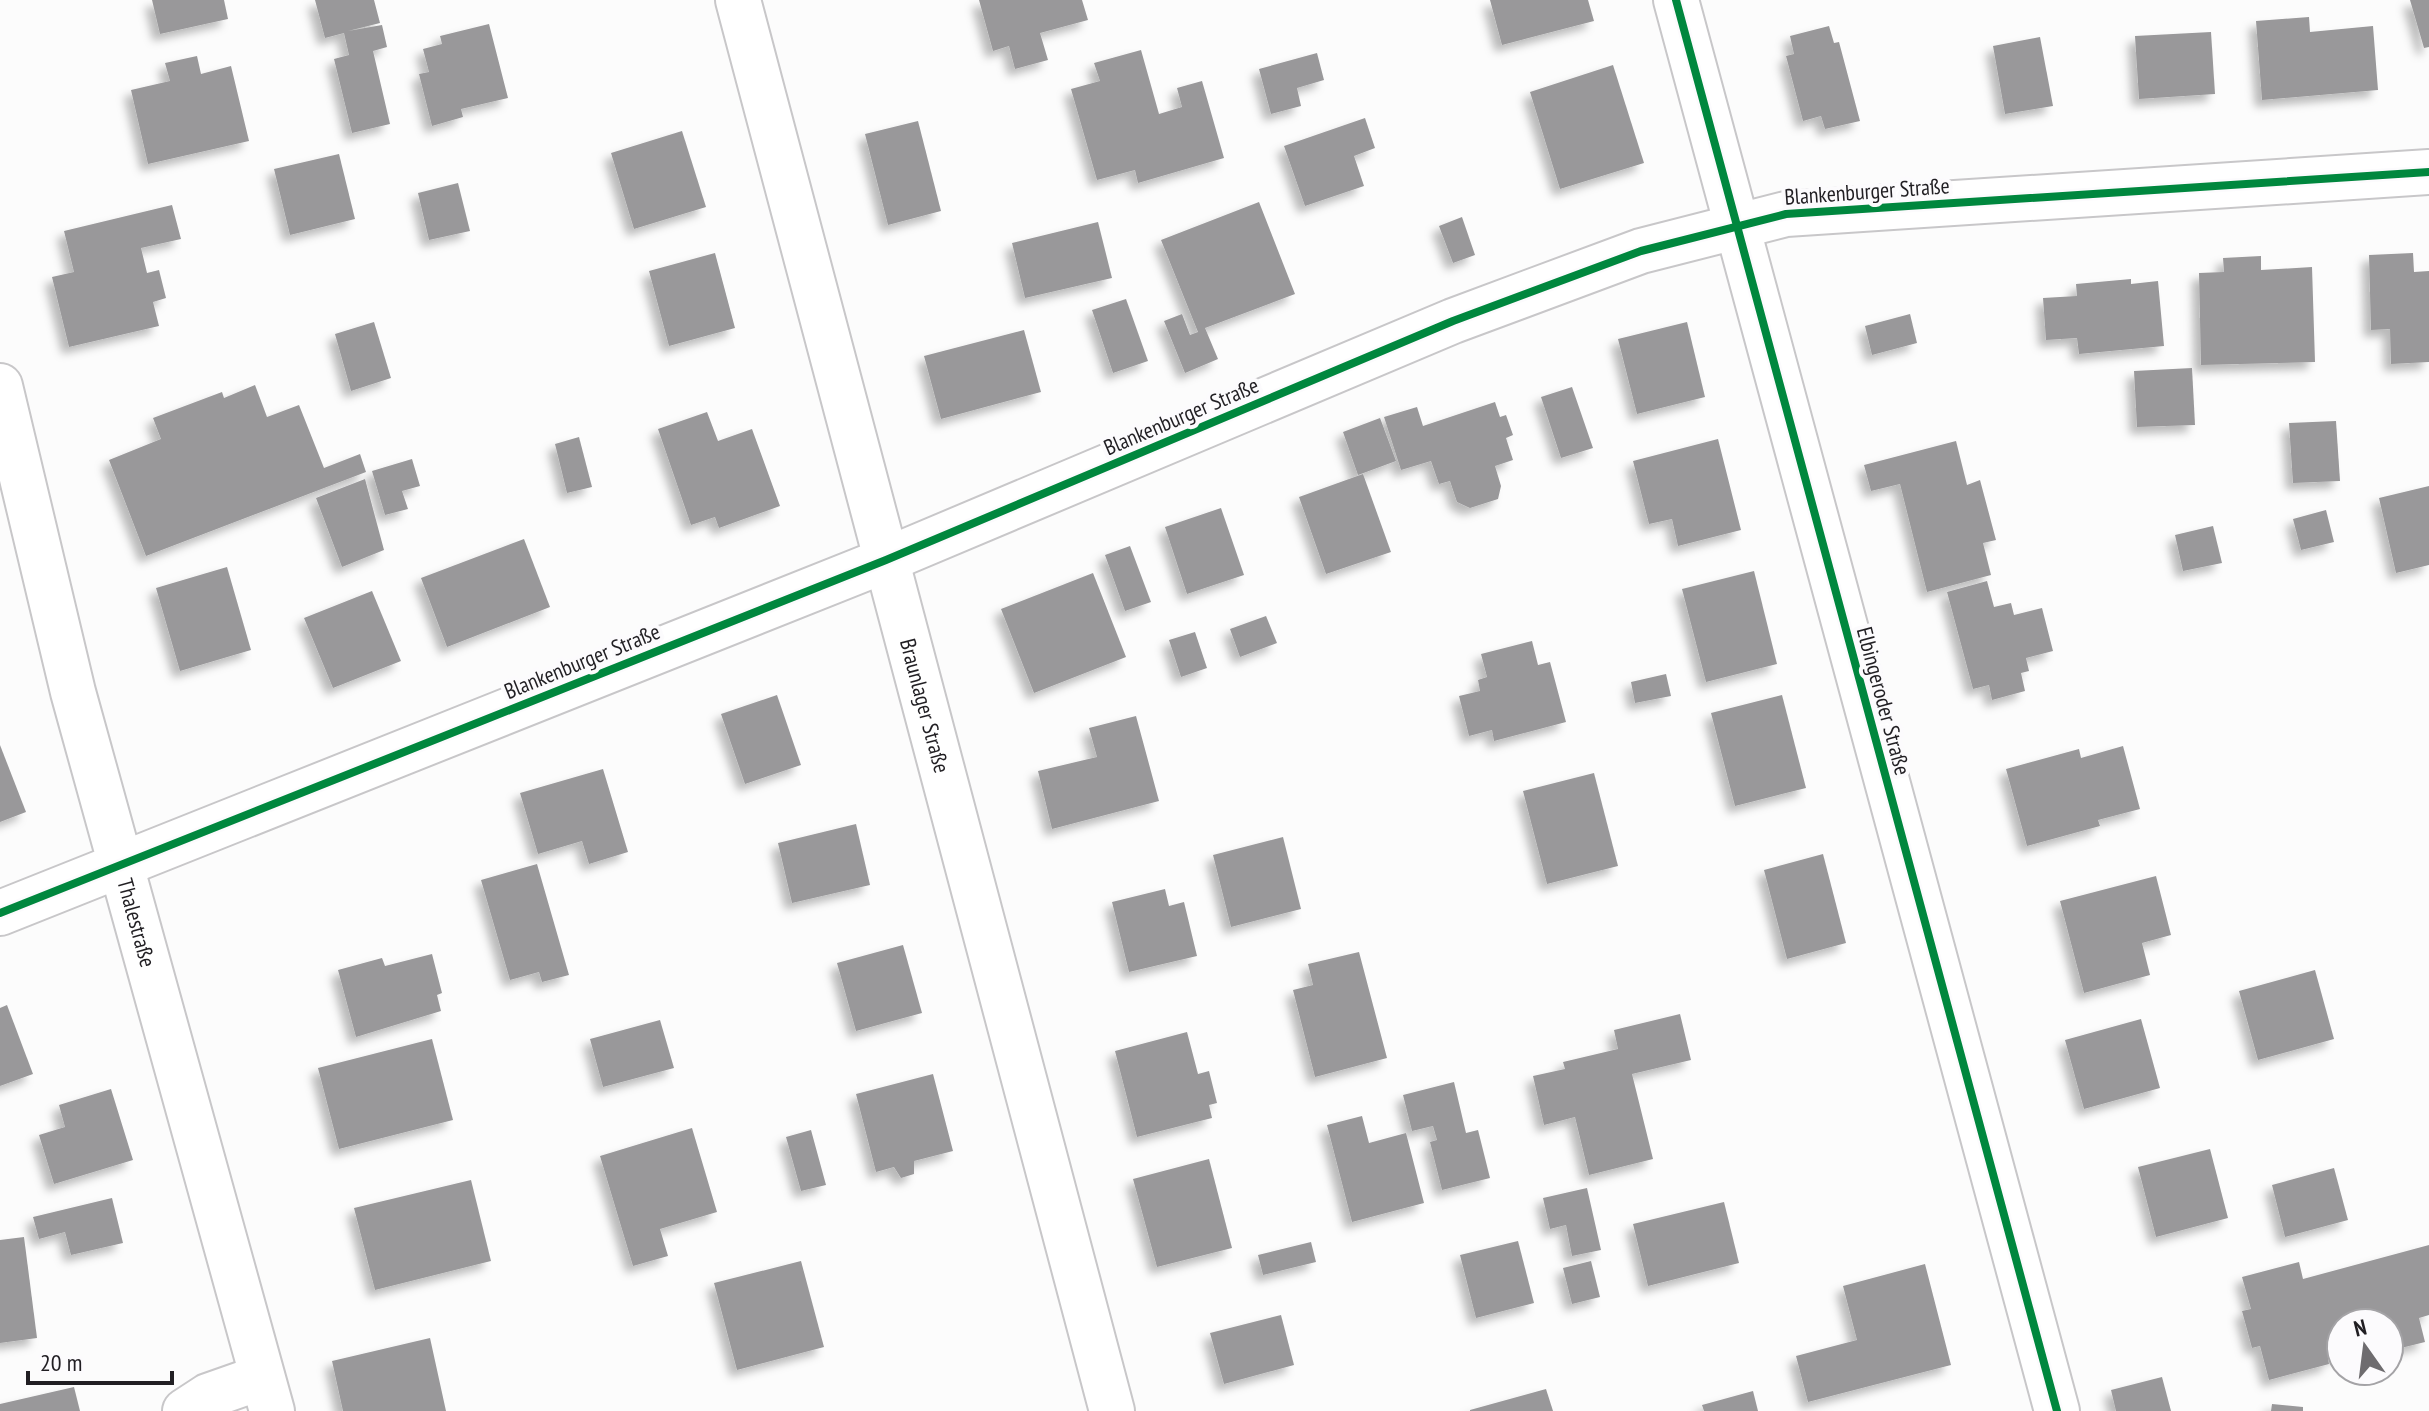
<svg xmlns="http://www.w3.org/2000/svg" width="2429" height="1411" font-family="'PT Sans Narrow',sans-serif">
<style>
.building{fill:#99989a;filter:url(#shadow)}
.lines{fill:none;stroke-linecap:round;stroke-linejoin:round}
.minor-casing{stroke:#c8c7c9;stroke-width:48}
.minor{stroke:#fff;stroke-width:44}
.cycleway-casing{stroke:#fcfbfd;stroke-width:13}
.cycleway{stroke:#00873e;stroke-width:8}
.labels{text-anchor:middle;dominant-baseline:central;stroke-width:8;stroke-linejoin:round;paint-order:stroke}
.street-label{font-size:22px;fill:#211f23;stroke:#fcfbfd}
</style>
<defs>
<filter id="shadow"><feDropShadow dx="-7" dy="7" stdDeviation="4" flood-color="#0004"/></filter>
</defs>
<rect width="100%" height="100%" fill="#fcfcfc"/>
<g class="building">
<polygon points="152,0 224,0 228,19 160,34"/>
<polygon points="315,0 374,0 380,23 348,31 382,25 387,47 373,51 390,124 352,133 334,59 349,55 344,33 325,38"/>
<polygon points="979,0 1082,0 1088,20 1040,33 1048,60 1015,69 1009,46 993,51"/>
<polygon points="1490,0 1588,0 1594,21 1502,45"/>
<polygon points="2410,0 2429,0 2429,47 2424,48"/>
<polygon points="2309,17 2310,32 2373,26 2378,90 2262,100 2256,21"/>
<polygon points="489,24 508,98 461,109 463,117 432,126 419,74 429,72 423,49 442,44 440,36"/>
<polygon points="1829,26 1834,43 1839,42 1860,121 1825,129 1821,116 1803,121 1786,56 1794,54 1790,36"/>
<polygon points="2211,32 2215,94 2139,99 2135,36"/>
<polygon points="2040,37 2053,106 2005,114 1993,46"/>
<polygon points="1141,50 1159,114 1182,107 1177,88 1202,81 1224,158 1138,183 1135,170 1097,180 1071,89 1100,81 1094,63"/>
<polygon points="1317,53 1324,80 1297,88 1301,106 1271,114 1259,69"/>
<polygon points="197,56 201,74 231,66 249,141 148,164 131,90 170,81 165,63"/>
<polygon points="1613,65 1644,163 1560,189 1530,92"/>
<polygon points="1365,118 1375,148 1354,156 1364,186 1305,206 1284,146"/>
<polygon points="918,121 941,211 888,225 865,134"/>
<polygon points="682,131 706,207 634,229 611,153"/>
<polygon points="339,154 355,219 290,235 274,169"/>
<polygon points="458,183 470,231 429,240 418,193"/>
<polygon points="1259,202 1295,294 1205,328 1218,359 1185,373 1164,321 1182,314 1190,335 1198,332 1161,240"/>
<polygon points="172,205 181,239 141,248 147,273 159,270 166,298 153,302 159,326 69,347 52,277 74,272 64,231"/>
<polygon points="1462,217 1475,255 1453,263 1439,226"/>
<polygon points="1098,222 1112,278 1025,298 1012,243"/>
<polygon points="715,253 735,328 669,346 649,271"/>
<polygon points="2413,253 2414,272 2429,271 2429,362 2391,364 2390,329 2371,330 2369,255"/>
<polygon points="2261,256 2261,270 2312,267 2315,362 2201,365 2199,273 2224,272 2223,258"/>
<polygon points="2131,279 2131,284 2158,281 2164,346 2079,354 2077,338 2046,340 2043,298 2077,296 2076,284"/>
<polygon points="1126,299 1148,361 1113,373 1092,310"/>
<polygon points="1910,314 1917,343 1872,355 1865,326"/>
<polygon points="374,322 391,378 351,391 335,334"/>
<polygon points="1687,322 1705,397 1637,414 1618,339"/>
<polygon points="1024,330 1041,392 941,419 924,356"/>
<polygon points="2192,368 2195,425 2137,427 2134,371"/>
<polygon points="255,385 267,417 299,405 324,468 360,454 366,472 146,556 109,460 161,439 153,418 222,392 224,398"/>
<polygon points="1572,387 1593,448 1561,458 1541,397"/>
<polygon points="1495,402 1500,417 1506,415 1513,435 1506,438 1513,460 1495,466 1501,486 1498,499 1470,508 1457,502 1450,481 1439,484 1431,461 1401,470 1384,417 1417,407 1423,426"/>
<polygon points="707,412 718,441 752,429 780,506 719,528 715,517 691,525 658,429"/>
<polygon points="1380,418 1396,461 1358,475 1343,432"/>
<polygon points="2336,421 2340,481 2293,483 2289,423"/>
<polygon points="579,437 592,487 567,493 555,444"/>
<polygon points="1718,439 1741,530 1678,546 1672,519 1649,524 1633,461"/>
<polygon points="1956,441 1967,485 1980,480 1996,540 1983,543 1991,575 1927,592 1900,484 1871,491 1864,465"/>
<polygon points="412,459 420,486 402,491 408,509 385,515 372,471"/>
<polygon points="1363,474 1391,552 1326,574 1299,497"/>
<polygon points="365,479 384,550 342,567 316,498"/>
<polygon points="2429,486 2429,565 2396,573 2379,498"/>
<polygon points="1221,508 1244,575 1187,594 1165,527"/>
<polygon points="2326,510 2334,542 2301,550 2293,519"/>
<polygon points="2213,526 2222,563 2183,571 2175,535"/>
<polygon points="524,539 550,607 447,647 421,578"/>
<polygon points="1130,546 1151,602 1125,611 1105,555"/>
<polygon points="227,567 251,650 180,671 156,588"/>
<polygon points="1754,571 1777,664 1706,682 1682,589"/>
<polygon points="1093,573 1126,657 1034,693 1001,609"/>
<polygon points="1987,581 1994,607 2011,603 2014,615 2042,608 2053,651 2026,658 2029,671 2021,673 2025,691 1992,700 1989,685 1973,689 1947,592"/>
<polygon points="372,591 401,661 333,688 304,618"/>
<polygon points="1266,616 1277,643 1240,657 1230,629"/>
<polygon points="1195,632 1207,668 1181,677 1169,640"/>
<polygon points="1532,641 1538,665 1550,662 1566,722 1494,741 1492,730 1469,736 1459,696 1480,691 1478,680 1487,677 1481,654"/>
<polygon points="1666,674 1671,696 1635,703 1631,682"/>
<polygon points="777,695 801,765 745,784 721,714"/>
<polygon points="1782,695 1806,788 1735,806 1711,713"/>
<polygon points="1136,716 1159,801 1052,829 1038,771 1097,757 1089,728"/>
<polygon points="0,745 26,812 0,822"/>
<polygon points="2123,746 2140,809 2098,820 2100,826 2027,846 2006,769 2079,749 2081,758"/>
<polygon points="603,769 628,852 589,864 582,841 538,854 520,793"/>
<polygon points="1594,773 1618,866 1547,884 1523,791"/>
<polygon points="856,824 870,885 792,903 778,843"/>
<polygon points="1283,837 1301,909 1231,927 1213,855"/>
<polygon points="1823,854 1846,943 1787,959 1764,870"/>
<polygon points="537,864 569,975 542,982 539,972 510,980 481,880"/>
<polygon points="2156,876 2171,935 2142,943 2150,975 2084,993 2060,901"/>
<polygon points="1165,889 1169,906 1184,902 1197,956 1129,972 1112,902"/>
<polygon points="903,945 922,1013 856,1031 837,963"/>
<polygon points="1359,952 1387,1058 1315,1077 1293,990 1313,985 1308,964"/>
<polygon points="432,954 442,993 437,995 441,1011 356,1037 338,970 382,958 385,966"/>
<polygon points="2315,970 2334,1039 2258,1060 2239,991"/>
<polygon points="7,1005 33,1074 0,1086 0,1008"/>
<polygon points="1680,1014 1691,1060 1632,1074 1653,1159 1589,1175 1575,1117 1544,1125 1533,1076 1565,1069 1563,1062 1618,1049 1614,1030"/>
<polygon points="2141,1019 2160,1088 2084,1109 2065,1040"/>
<polygon points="660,1020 674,1068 603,1087 590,1039"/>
<polygon points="1187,1032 1198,1074 1209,1071 1217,1103 1209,1105 1212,1118 1137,1137 1115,1051"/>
<polygon points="432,1039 453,1120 339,1149 318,1068"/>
<polygon points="933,1074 953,1151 914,1161 914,1174 901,1178 894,1167 876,1172 856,1094"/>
<polygon points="1454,1082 1466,1133 1478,1130 1490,1178 1442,1190 1430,1142 1437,1140 1433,1126 1412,1131 1403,1095"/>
<polygon points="111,1089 133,1160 54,1184 39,1135 65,1127 59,1105"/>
<polygon points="1362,1116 1369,1143 1406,1133 1424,1203 1352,1222 1327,1125"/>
<polygon points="692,1128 717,1212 660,1229 668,1256 633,1266 600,1156"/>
<polygon points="811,1130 826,1185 801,1191 786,1137"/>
<polygon points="2210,1149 2228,1218 2156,1237 2138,1167"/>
<polygon points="1209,1159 1232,1248 1157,1267 1133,1179"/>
<polygon points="2334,1168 2348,1220 2285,1237 2272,1185"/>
<polygon points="471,1180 491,1261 375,1290 354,1208"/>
<polygon points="1587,1188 1601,1250 1572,1256 1566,1225 1550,1229 1543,1198"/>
<polygon points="112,1198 123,1243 71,1255 65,1232 39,1239 33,1217"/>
<polygon points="1724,1202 1739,1263 1648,1286 1633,1224"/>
<polygon points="24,1237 37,1338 0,1343 0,1240"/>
<polygon points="1518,1241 1534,1303 1476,1318 1460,1255"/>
<polygon points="1311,1242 1316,1262 1263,1275 1258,1255"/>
<polygon points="2429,1245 2429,1315 2419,1318 2425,1342 2389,1351 2389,1323 2341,1323 2341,1354 2328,1358 2329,1364 2269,1380 2260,1346 2252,1348 2242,1311 2251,1309 2242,1277 2299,1262 2303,1279"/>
<polygon points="801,1261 824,1347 737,1370 714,1283"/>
<polygon points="1591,1261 1600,1297 1572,1304 1563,1268"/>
<polygon points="1925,1264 1951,1365 1808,1402 1796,1356 1857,1340 1843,1286"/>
<polygon points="1281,1315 1294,1365 1224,1384 1210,1333"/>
<polygon points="430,1338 446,1411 343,1411 332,1361"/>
<polygon points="2162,1377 2171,1411 2116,1411 2111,1390"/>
<polygon points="74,1387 80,1411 0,1411 0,1404"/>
<polygon points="1546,1389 1553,1411 1470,1411 1470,1410"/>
<polygon points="1753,1391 1758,1411 1704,1411 1702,1405"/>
<polygon points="2272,1404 2303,1407 2303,1411 2271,1411"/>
</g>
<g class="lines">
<defs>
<g id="minor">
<path id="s1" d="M738,0L1112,1411"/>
<polyline points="1676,0 2057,1411"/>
<path id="s2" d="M0,386L73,692L272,1411"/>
<polyline points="0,913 886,560 1453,321 1641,251 1786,214 2429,172"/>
<polyline points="185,1411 208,1396 262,1377"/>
</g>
</defs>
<use href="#minor" class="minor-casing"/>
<use href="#minor" class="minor"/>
<defs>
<g id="cycleway">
<polyline points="1676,0 2057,1411"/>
<polyline points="0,913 886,560 1453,321 1641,251 1786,214 2429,172"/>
</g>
</defs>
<use href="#cycleway" class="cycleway-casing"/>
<use href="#cycleway" class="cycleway"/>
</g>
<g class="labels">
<g class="street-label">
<text transform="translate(1867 191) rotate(-4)">Blankenburger Straße</text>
<text transform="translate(1181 416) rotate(-23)">Blankenburger Straße</text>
<text transform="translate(582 661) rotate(-22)">Blankenburger Straße</text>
<text transform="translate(1884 701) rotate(75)">Elbingeroder Straße</text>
<text stroke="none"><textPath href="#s1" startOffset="730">Braunlager Straße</textPath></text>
<text stroke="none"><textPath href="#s2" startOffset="554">Thalestraße</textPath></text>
</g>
</g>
<g transform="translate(2365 1347) rotate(346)"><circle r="38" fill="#fcfbfd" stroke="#a4a3a6" stroke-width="2"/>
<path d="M0-6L14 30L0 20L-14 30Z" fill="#6e6c6f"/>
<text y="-12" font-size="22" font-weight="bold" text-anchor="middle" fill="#211f23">N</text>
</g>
<path d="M28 1371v12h144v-12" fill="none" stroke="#211f23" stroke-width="4"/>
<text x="40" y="1371" font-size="24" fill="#211f23" stroke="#fcfbfd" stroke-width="6" paint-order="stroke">20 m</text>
</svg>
